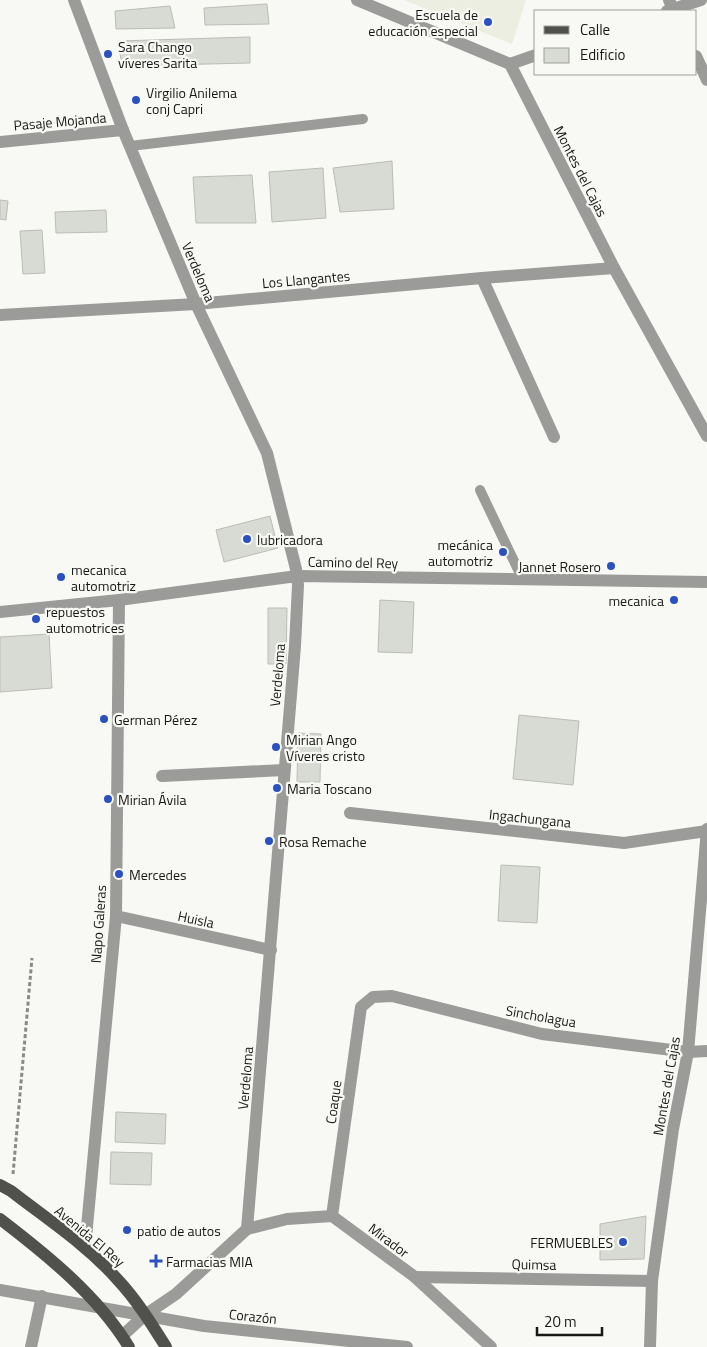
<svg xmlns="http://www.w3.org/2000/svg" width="707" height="1347" font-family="'Titillium Web',sans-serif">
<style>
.built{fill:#ebeee1}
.building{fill:#d8dad4;stroke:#bbbcb7}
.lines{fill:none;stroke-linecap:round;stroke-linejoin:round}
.path{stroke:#898a87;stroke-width:3;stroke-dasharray:4 2.5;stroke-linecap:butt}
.service{stroke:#9b9b99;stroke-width:10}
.pedestrian{stroke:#9b9b99;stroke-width:12}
.minor{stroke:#9b9b99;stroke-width:12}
.tertiary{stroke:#9b9b99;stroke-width:12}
.primary{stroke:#50504c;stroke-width:12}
.poi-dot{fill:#2b50c0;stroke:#f8f9f4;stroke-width:2}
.labels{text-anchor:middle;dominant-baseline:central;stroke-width:4.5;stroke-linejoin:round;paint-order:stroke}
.poi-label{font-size:14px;fill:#171816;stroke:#f8f9f4;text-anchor:start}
.street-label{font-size:14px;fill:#171816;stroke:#f8f9f4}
</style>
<rect width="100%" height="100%" fill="#f8f9f4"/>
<polygon class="built" points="404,0 526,0 512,44"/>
<g class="building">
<polygon points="267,4 269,24 205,25 204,8"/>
<polygon points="170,6 175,28 116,29 115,11"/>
<polygon points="250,37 250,63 122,66 118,41"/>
<polygon points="392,161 394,209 340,212 333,168"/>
<polygon points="323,168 326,218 272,222 269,172"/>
<polygon points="252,175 256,223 196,223 193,177"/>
<polygon points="0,200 8,201 6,220 0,219"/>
<polygon points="106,210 107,232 56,233 55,212"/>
<polygon points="42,230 45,273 23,274 20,231"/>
<polygon points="270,516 278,548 224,562 216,530"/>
<polygon points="380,600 414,602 412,653 378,652"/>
<polygon points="268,608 287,608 286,664 268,664"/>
<polygon points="49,634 52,688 0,692 0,637"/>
<polygon points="519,715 579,721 573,785 513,779"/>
<polygon points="298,733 321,734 320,782 297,782"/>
<polygon points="501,865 540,867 537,923 498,921"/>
<polygon points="116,1112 166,1114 165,1144 115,1142"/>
<polygon points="111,1152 152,1153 151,1185 110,1184"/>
<polygon points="646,1216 644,1259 600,1260 600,1224"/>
</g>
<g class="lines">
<polyline class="path" points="13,1174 32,958"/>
<g class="service">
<polyline points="130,146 363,119"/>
<polyline points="480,490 523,580"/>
</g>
<g class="pedestrian">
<polyline points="162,776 284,770"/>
<polyline points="116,916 271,950"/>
</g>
<g class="minor">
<polyline points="74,0 123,130 196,304 267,453 296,569 298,585 295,646 247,1229 176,1294 145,1315 122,1336"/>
<polyline points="357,0 510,64 614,268 707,436"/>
<polyline points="667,11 673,9 669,0"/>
<polyline points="510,64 536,55"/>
<polyline points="0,142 123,130"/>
<polyline points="482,278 554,437"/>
<polyline points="0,315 196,304 482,278 614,268"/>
<polyline points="350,813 624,843 707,831"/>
<polyline points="332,1216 361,1007 373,997 392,996 542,1034 688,1052 707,1051"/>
<polyline points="247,1229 287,1219 332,1216 415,1277 491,1347"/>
<polyline points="85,1248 116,916 119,600"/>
<polyline points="415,1277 652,1281"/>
<polyline points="0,1290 204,1326 407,1347"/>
<polyline points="31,1347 42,1296"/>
<polyline points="650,1347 652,1281 673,1129 688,1052 707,829"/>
</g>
<g class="tertiary">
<polyline points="674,11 673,9 701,0"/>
<polyline points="696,56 707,80"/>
<polyline points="0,612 119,600 297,576 707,582"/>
</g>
<g class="primary">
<path d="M0,1185L11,1191C47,1219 87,1245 117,1279C136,1299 151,1323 166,1347"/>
<path d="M0,1219C47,1255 98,1296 129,1347"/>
</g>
</g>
<g class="poi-dot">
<circle cx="488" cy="22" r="5"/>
<circle cx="108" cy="54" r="5"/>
<circle cx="136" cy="100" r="5"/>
<circle cx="247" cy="539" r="5"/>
<circle cx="503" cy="552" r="5"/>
<circle cx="611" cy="566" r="5"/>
<circle cx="61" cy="577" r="5"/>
<circle cx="674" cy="600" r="5"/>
<circle cx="36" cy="619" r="5"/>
<circle cx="104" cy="719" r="5"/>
<circle cx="276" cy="747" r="5"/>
<circle cx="277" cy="788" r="5"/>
<circle cx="108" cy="799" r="5"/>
<circle cx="269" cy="841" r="5"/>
<circle cx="119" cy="874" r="5"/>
<circle cx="127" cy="1230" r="5"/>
<circle cx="623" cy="1242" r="5"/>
<path d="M153.5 1253.5h5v5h5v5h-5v5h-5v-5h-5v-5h5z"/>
</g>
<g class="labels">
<g class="poi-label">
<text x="478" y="14" text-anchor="end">Escuela de<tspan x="478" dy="16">educación especial</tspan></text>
<text x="118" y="46">Sara Chango<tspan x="118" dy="16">víveres Sarita</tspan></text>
<text x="146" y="92">Virgilio Anilema<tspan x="146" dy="16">conj Capri</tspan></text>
<text x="257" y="539">lubricadora</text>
<text x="493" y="544" text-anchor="end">mecánica<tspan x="493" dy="16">automotriz</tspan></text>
<text x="601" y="566" text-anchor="end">Jannet Rosero</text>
<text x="71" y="569">mecanica<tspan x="71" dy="16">automotriz</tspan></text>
<text x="664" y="600" text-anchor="end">mecanica</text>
<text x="46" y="611">repuestos<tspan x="46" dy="16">automotrices</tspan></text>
<text x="114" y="719">German Pérez</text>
<text x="286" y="739">Mirian Ango<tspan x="286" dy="16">Víveres cristo</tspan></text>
<text x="287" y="788">Maria Toscano</text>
<text x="118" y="799">Mirian Ávila</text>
<text x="279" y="841">Rosa Remache</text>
<text x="129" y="874">Mercedes</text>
<text x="137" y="1230">patio de autos</text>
<text x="613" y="1242" text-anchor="end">FERMUEBLES</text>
<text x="166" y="1261">Farmacias MIA</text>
</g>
<g class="street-label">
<text transform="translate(60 121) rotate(-5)">Pasaje Mojanda</text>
<text transform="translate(581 171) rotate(63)">Montes del Cajas</text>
<text transform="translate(199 272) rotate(67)">Verdeloma</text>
<text transform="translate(306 279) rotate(-5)">Los Llangantes</text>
<text transform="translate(353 562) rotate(1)">Camino del Rey</text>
<text transform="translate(277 675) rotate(-85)">Verdeloma</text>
<text transform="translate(530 818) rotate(6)">Ingachungana</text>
<text transform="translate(196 919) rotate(12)">Huisla</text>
<text transform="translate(98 924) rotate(-86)">Napo Galeras</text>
<text transform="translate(541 1016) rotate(10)">Sincholagua</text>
<text transform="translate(245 1078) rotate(-85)">Verdeloma</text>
<text transform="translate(666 1086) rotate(-80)">Montes del Cajas</text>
<text transform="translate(333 1102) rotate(-82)">Coaque</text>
<text transform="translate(90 1236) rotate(40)">Avenida El Rey</text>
<text transform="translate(389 1240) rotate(37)">Mirador</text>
<text transform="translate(534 1264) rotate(1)">Quimsa</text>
<text transform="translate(253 1316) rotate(6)">Corazón</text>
</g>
</g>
<rect x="534" y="10" width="162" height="65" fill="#f8f9f4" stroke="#9e9f9b"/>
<rect x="544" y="26" width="25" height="8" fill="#50504c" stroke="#9e9f9b"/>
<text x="580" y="35" font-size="15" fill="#171816">Calle</text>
<rect x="544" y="48" width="25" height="15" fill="#d8dad4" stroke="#9e9f9b"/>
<text x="580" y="60" font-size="15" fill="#171816">Edificio</text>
<path d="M537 1327v8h65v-8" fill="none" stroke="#171816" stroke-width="2.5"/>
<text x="544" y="1327" font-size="15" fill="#171816" stroke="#f8f9f4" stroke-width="4" paint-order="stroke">20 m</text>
</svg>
